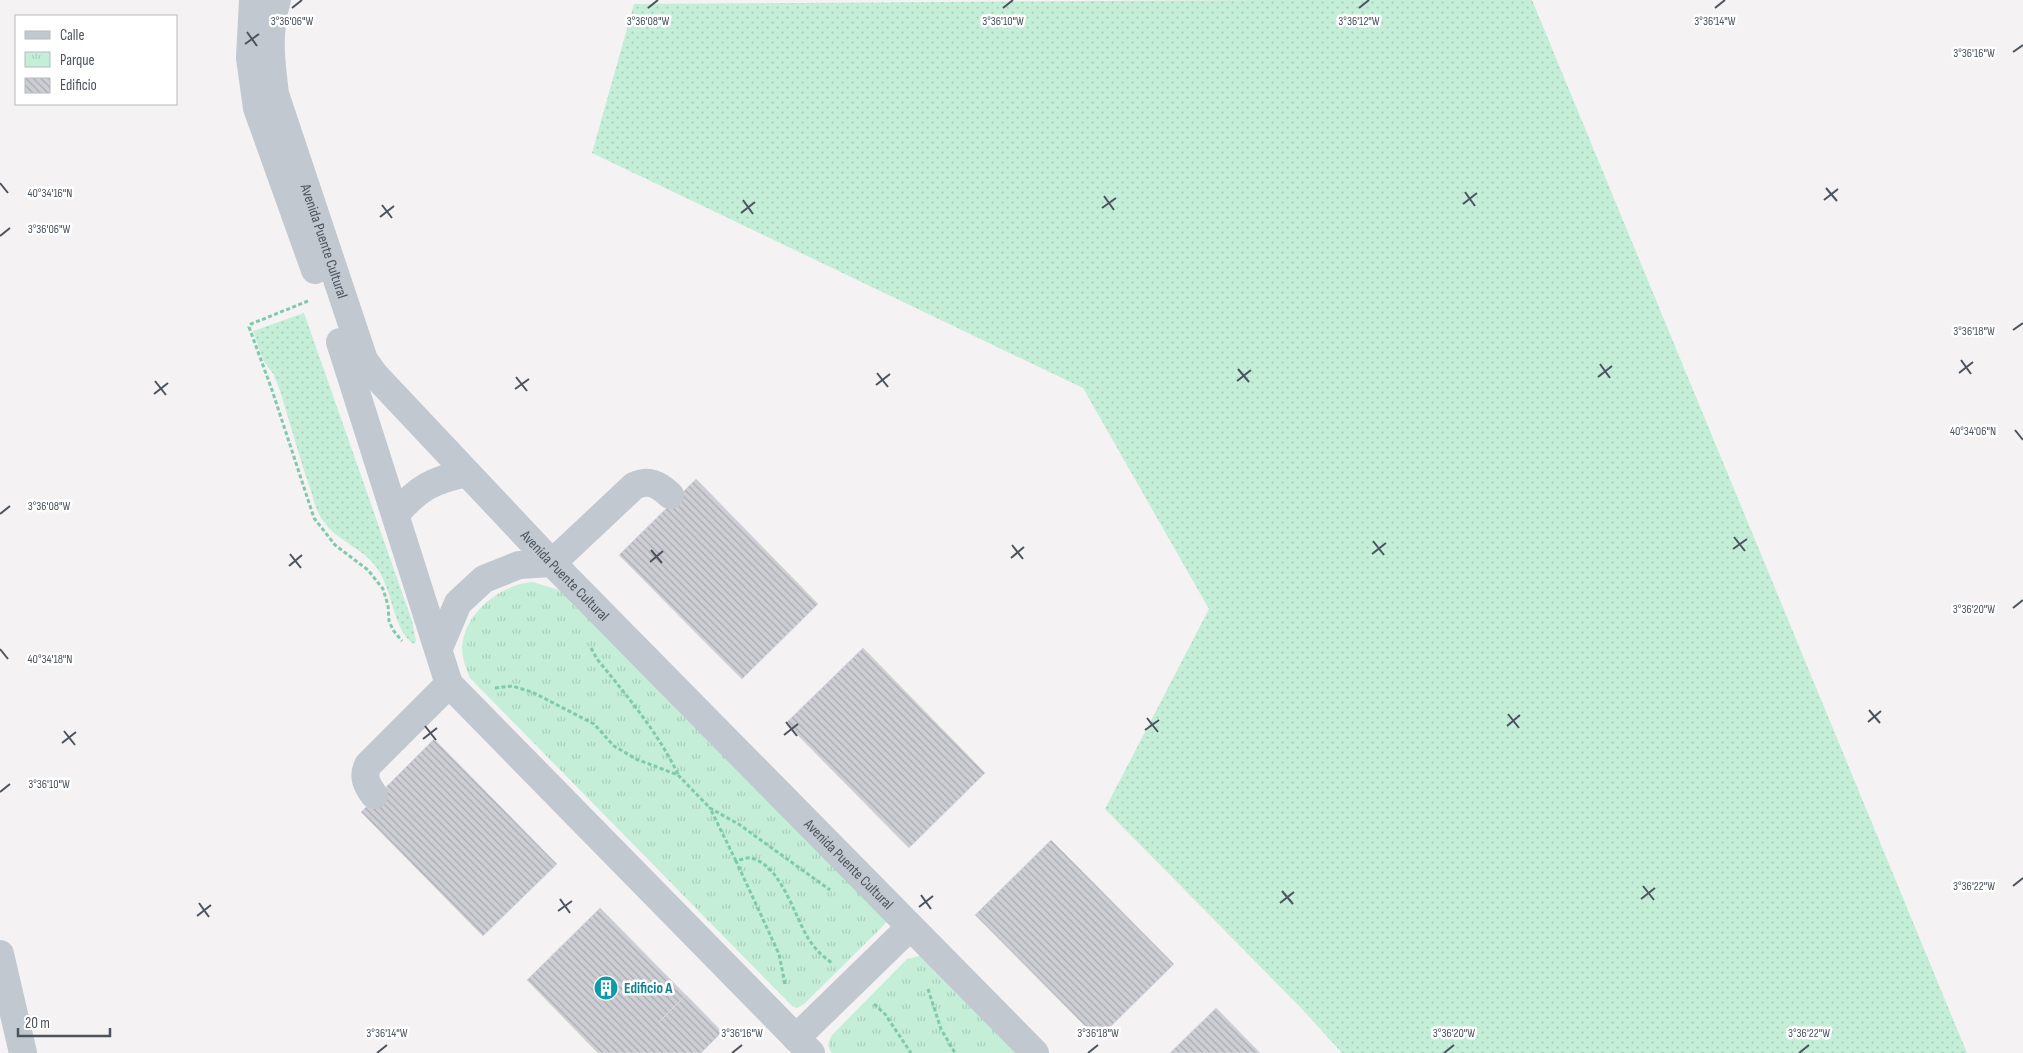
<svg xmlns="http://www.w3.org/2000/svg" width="2023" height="1053" font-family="'Sofia Sans Condensed',sans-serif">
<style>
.grass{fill:url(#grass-dots)}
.park{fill:url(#park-tufts)}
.building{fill:url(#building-back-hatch);stroke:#d6d8dd}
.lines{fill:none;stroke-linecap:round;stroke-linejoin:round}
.path{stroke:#7ecaab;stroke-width:3;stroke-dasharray:4 2.5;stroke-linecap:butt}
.minor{stroke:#c1c8cf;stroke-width:28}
.ticks{fill:none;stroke:#4b535e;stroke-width:2}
.labels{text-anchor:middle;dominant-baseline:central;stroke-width:5;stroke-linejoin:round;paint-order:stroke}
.street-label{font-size:15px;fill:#4b535e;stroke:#fff}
.culture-label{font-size:15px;font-weight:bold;fill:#0d838f;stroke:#fff;text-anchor:start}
.ticks-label{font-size:12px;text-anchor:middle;fill:#4b535e;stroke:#fff;stroke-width:5;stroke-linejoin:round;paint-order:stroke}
</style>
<defs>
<pattern id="grass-dots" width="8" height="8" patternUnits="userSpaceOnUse" patternTransform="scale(1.25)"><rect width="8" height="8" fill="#c4eed8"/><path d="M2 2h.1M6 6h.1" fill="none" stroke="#aacebc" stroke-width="1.8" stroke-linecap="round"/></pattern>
<pattern id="park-tufts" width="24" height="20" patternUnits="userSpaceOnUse" patternTransform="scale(1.25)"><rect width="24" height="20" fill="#c4eed8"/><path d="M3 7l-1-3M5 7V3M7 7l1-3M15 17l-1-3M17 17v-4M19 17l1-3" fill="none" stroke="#aacebc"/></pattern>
<pattern id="building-back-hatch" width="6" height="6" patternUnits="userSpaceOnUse" patternTransform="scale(1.25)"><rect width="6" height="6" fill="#ccced4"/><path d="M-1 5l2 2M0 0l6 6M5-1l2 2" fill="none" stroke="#a8aaaf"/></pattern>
</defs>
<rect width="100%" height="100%" fill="#f4f2f2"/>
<g class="grass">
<polygon points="1268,0 1532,0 1967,1053 1342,1053 1302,1009 1105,809 1209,609 1083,388 592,153 634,4"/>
<path d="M304,313L412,621L416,641L414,644C395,633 392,593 380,573C367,549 339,543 324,522C317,514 314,501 311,491C299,457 290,422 279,388L274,375L263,360L253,331Z"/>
</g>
<g class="park">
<path d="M533,582L559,590L570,599L887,922L804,1004L797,1008L792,1006L470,678C465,666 460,653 463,640C469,609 503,584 533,582Z"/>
<path d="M919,956L924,959L1017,1053H832C827,1046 828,1042 832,1035L907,959Z"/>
</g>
<g class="building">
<polygon points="696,479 818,604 742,679 619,555"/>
<polygon points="863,648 985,773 909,848 786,723"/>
<polygon points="434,739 557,864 483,936 361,812"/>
<polygon points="1051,840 1174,964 1098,1039 975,915"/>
<polygon points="600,908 722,1032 701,1053 598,1053 527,980"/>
<polygon points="686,995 722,1032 701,1053 689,1053 659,1022"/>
<polygon points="1216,1008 1260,1053 1170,1053"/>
</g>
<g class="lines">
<g class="path">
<polyline points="308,301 251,324 249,327 272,390 314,518 335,545 368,570 383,589 388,605 389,621 393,630 402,641"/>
<path d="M591,648L597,659C627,696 657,731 678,774"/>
<polyline points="495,688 512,686 532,692 594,724 614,746 636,759 678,775 710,808"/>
<polyline points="736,861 710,808 740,825 830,890"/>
<path d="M785,984L779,954L736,861C741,860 747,857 751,858C781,865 794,915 808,938C814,948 822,956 832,963"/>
<polyline points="928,989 941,1029 955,1053"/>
<polyline points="874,1004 885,1014 911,1053"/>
</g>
<g class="minor">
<polyline points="253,0 250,58 257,108 315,270"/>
<path id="s1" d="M277,0C267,32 271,62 275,94L364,360L374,374L552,563L1035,1053"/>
<polyline points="340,342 449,684 811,1053"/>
<path d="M396,514C418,488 433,480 467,473"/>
<path d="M439,648L458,603L484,579L519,565L552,563L634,486C649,479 658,484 670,495"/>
<path d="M374,795C367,785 362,777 368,765L449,684"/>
<polyline points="0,954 23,1053"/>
<polyline points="796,1038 910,927"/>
</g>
</g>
<path class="ticks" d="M292,8L302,0M648,8L658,0M1003,8L1013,0M1359,8L1369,0M1715,8L1725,0M247,32L257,46M245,44L259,34M2013,52L2023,45M0,183L8,193M1826,188L1837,201M1465,192L1475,206M1104,196L1114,210M743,200L753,214M1824,200L1838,189M1463,204L1477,193M382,205L392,218M1102,208L1116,198M741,213L755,202M380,217L394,206M0,236L10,228M2013,330L2023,323M1961,360L1971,374M1600,364L1610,378M1238,369L1249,382M877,373L888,387M1959,373L1973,362M516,377L527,391M1598,377L1612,366M155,381L166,395M1237,381L1251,370M876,385L890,374M515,389L529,379M154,394L168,383M2015,430L2023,440M0,514L10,506M1734,537L1745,551M1373,541L1384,555M1012,545L1023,559M1733,549L1747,539M651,550L662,563M290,554L301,568M1372,554L1386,543M1011,558L1024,547M650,562L663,551M289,566L302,555M2013,608L2023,600M0,649L8,659M1869,710L1880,723M1508,714L1519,728M1147,718L1158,732M786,722L797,736M1868,722L1881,711M425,726L436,740M1507,726L1520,715M1145,730L1159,720M64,731L75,745M784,735L798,724M423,739L437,728M62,743L76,732M0,792L10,784M1643,886L1654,900M2013,886L2023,878M1282,891L1293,904M921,895L931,909M560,899L570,913M1641,899L1655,888M199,903L209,917M1280,903L1294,892M919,907L933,896M558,911L572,901M197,916L211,905M377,1053L387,1045M732,1053L742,1045M1088,1053L1098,1045M1444,1053L1454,1045M1799,1053L1809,1045"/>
<defs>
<symbol id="building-disc" viewBox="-11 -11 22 22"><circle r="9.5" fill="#0f9aa8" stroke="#fff"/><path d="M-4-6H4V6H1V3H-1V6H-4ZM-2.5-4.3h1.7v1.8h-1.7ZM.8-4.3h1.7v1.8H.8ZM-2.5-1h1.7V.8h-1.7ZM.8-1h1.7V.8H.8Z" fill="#fff"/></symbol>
</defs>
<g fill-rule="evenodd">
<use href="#building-disc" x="592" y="974" width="28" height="28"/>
</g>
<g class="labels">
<g class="street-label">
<text stroke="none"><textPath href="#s1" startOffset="250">Avenida Puente Cultural</textPath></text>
<text stroke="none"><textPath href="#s1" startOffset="670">Avenida Puente Cultural</textPath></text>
<text stroke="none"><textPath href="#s1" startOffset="1075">Avenida Puente Cultural</textPath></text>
</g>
<g class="culture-label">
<text x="624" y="988">Edificio A</text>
</g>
</g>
<g class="ticks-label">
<text x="292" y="25">3°36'06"W</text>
<text x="648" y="25">3°36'08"W</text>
<text x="1003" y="25">3°36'10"W</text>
<text x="1715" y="25">3°36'14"W</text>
<text x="1359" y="25">3°36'12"W</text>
<text x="1974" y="57">3°36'16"W</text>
<text x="50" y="197">40°34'16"N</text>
<text x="49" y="233">3°36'06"W</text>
<text x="1974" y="335">3°36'18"W</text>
<text x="1973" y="435">40°34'06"N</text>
<text x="49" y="510">3°36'08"W</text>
<text x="1974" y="613">3°36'20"W</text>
<text x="50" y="663">40°34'18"N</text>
<text x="49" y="788">3°36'10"W</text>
<text x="1974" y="890">3°36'22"W</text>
<text x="387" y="1037">3°36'14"W</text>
<text x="742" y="1037">3°36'16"W</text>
<text x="1098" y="1037">3°36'18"W</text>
<text x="1454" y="1037">3°36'20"W</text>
<text x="1809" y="1037">3°36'22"W</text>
</g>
<rect x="15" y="15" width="162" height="90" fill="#ffffff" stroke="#b7babf"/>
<rect x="25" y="31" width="25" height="8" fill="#c1c8cf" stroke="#b7babf"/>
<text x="60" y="40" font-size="15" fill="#4b535e">Calle</text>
<rect x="25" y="52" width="25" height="15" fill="url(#park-tufts)" stroke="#b7babf"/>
<text x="60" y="65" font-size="15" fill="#4b535e">Parque</text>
<rect x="25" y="78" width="25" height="15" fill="url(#building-back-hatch)" stroke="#b7babf"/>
<text x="60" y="90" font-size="15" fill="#4b535e">Edificio</text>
<path d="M18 1028v8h92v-8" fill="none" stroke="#4b535e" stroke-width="2.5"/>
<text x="25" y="1028" font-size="15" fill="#4b535e" stroke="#ffffff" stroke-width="4" paint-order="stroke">20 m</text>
</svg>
